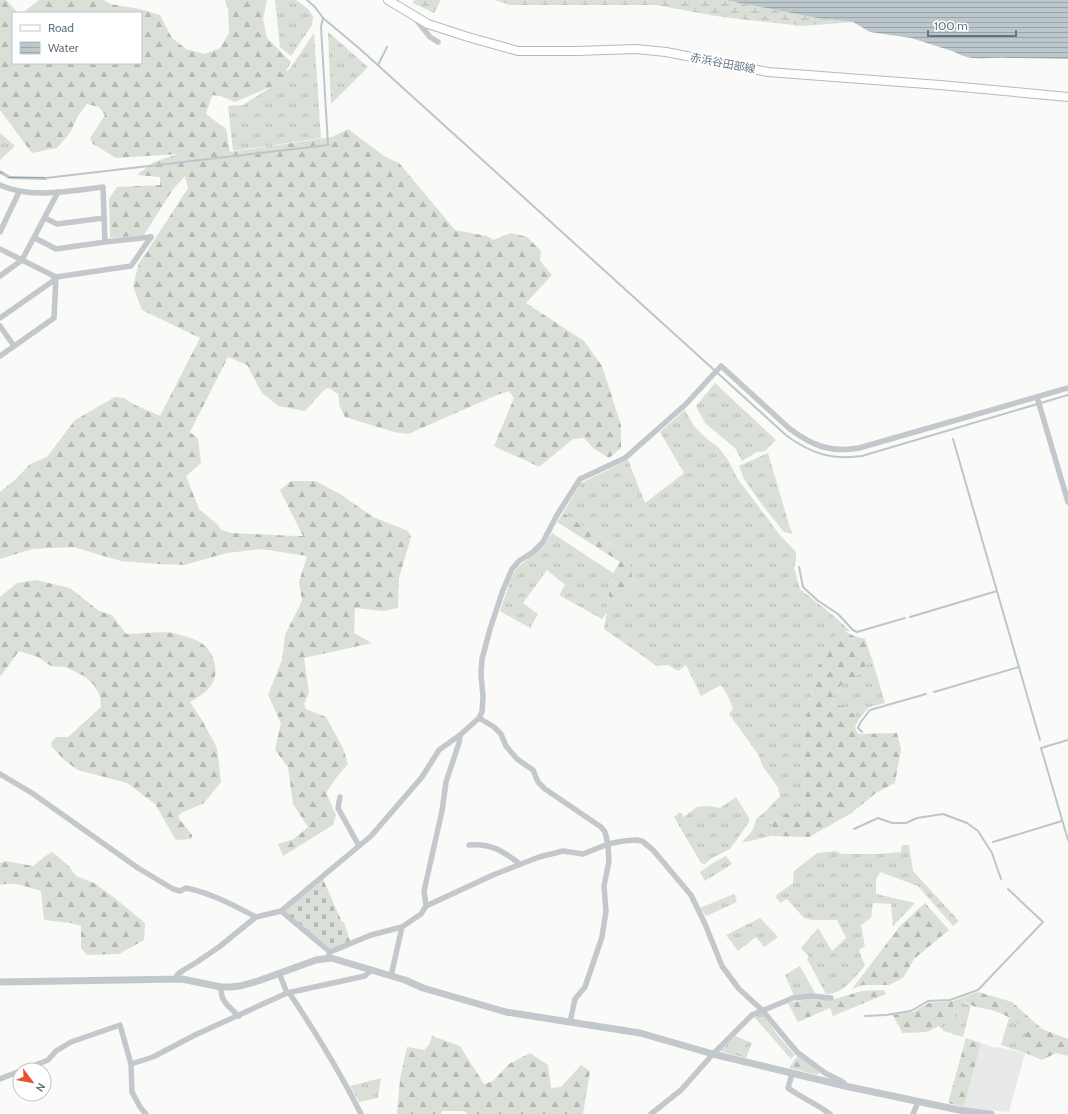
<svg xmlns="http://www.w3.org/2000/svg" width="1068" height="1114" font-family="Cabin,'Noto Sans JP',sans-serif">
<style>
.built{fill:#e8e9e9}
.grass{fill:url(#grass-tufts)}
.forest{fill:url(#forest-firs);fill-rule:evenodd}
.wetland{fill:url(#wetland-marsh)}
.cemetery{fill:url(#cemetery-stones)}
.water{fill:url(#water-rules)}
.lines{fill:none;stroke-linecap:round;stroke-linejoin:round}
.stream{stroke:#bbc7cb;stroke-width:2}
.secondary-casing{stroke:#b3babf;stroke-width:10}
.minor{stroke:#c3c8cc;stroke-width:5.5}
.tertiary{stroke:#c3c8cc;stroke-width:7}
.secondary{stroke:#fff;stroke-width:8}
.labels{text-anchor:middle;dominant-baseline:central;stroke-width:4;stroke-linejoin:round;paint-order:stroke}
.street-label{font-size:11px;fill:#657683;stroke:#fff}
</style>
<defs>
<pattern id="grass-tufts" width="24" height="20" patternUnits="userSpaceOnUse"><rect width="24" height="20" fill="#dadfd7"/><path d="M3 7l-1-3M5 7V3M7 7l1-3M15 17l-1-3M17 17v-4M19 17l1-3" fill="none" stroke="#b4b9b4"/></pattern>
<pattern id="forest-firs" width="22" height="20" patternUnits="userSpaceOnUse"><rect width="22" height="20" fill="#dadfd7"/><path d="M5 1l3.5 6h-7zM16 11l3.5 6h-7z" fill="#b4b9b4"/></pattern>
<pattern id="wetland-marsh" width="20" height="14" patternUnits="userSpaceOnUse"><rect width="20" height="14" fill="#dadfd7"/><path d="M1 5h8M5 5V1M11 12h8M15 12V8" fill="none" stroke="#b4b9b4"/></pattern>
<pattern id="cemetery-stones" width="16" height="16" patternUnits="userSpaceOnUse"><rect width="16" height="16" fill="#dadfd7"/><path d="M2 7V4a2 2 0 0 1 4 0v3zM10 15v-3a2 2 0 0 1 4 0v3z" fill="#b4b9b4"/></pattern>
<pattern id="water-rules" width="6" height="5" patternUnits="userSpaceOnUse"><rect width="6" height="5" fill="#bbc7cb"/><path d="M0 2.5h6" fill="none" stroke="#9ca6aa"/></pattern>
</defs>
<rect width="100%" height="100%" fill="#fafaf8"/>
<polygon class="built" points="981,1043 997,1048 998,1047 1025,1053 1009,1112 964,1107"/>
<g class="grass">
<polygon points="275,0 296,0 309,10 313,17 312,25 291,56 280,47"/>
<polygon points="328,32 368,67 331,104"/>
<polygon points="314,33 321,138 233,151 228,106 243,105 268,89 273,82 273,77 289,70"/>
<polygon points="0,133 15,146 0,160"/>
<polygon points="715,383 776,440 765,451 757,452 742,461 735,448 705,423 696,406"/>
<polygon points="685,410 694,426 706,438 719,448 728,460 737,478 779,534 796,552 796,560 794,568 800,589 835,617 850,631 844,631 815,675 804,730 802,761 805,804 772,821 771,836 741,843 753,830 756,819 766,811 780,796 778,787 763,767 758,754 729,714 733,709 727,694 721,685 701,696 686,665 678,671 668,665 657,666 604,629 607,612 602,619 559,595 565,585 547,570 523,603 538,614 530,628 500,611 512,576 517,568 545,544 552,533 613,573 610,586 607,610 617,606 634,588 627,555 563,513 581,483 628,460 645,503 684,473 660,432"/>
<polygon points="768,453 790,528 793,534 784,532 760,502 744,479 739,466"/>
<polygon points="872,659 885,703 869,707 859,719 844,706 831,704 840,686 854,678"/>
<polygon points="736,797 749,818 749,822 730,849 712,858 705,864 701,863 674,817 680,812 684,817 697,807 710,806 720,808"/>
<path d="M902,845H909L913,871L959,921L953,926L918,886L880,872L876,879V894L915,903L893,926L891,904L873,903L871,918L861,925L865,946L859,950L865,966C854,977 843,995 826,994L807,959L809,957L801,948L818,928L832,951L846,938L837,920H813L804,918L787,899L780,903L775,896L793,883L794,871L817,853L836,851L842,854H880L901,852Z"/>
<polygon points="726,856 732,864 705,881 700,872 713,863"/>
<polygon points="734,894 737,902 706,916 700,908"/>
<polygon points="760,918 778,937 764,947 756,937 738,951 726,935"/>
<polygon points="800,966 815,993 794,996 785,975"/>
<polygon points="961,998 966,1004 971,1005 963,1037 944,1031 939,1026 954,1018 953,1001"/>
<polygon points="761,1013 780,1038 795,1055 791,1059 754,1017"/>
<polygon points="1009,1018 1018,1022 1028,1030 1023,1044 1023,1052 1001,1045"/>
<polygon points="735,1036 752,1043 746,1058 720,1051"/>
<polygon points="381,1078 378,1098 359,1102 350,1086"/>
</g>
<g class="forest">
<path d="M0,0H6L18,13L25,11L39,0H103L110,4L140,9L160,15L172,38L186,49L205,54L220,48L229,33L228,8L225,0H267L263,19L267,38L291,62L279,83L235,102L221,96L212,95L206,114L226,129L230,152L332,137L348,129L384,156L399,163L455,230L487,236L493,240L511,233L527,237L541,251L540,261L552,275L526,303L584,341L602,366L621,425V448L609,458L593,448L584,438L573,439L539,467C524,459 509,454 494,446L514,398L509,391L497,395L408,434L394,432L345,417L340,407L338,394L329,388L325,389L305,411L278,406L262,393L247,365L228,357L190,432L198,439L201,463L186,476L199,509L218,525L221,530L232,533L296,536H303L280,490L291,481H315L340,494L373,517L408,531L411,537L399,578L398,608L383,611L355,608L354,633L372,643L304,658L309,692L304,704L306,709L326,717L343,748L348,764L336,778L326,793L336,815L333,825L283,856L278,844L294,839L308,827L293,804L288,767L275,750L281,723L268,695L282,660L285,635L302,601L299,582L307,556L261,549L227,553L184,565L158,564L121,561L73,547L32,549L0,559V492L17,478L30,464L47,457L75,420L115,397L124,398L137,406L160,416L200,338L142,310L133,286L139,263L157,236L188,188L185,176L173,189L144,235L110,238L109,199L117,187L160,185V177L137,175L154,162L178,154L116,158L93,144L90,138L105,115L99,107L87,104L78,116L70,133L57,148L32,153L0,110ZM13,13H141V63H13Z"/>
<polygon points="563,513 627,555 630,564 634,588 617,606 607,611 610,586 613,573 620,562 557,522"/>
<path d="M36,580L70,588L99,611L112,615L126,634C138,634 162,631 173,633C181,635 192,638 200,642C206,646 213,654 214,661C220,682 207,693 190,702L202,720L217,748L221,782L204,803L181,813L178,817L192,835V839L176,840L155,804L127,783L78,770L64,760L52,747L51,742L56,737H68L101,707L100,696L94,685L84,676L65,667L51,666L38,657L19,651L0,677V597L17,583Z"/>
<polygon points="844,631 854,636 865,639 872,659 854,678 840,686 831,704 844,706 859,719 855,727 858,734 897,733 901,749 895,783 876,793 850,814 809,837 771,836 772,821 805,804 802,761 804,730 815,675 830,642 835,636"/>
<path d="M52,852L68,865L76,876L94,883L112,896L145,923L144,940L119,954L87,955L81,948V926L71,923L44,920L41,891C28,887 14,881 0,885V863L6,861L33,866L44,857Z"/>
<polygon points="925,903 949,930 914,959 903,978 889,985 863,985 852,989 900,926"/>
<polygon points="884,990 886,994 833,1016 830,1008 798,1022 788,1003 808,999 831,1000 862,991"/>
<path d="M978,992L1012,1002L1042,1029L1068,1039V1056L1056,1053L1042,1060L1023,1052V1044L1027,1030C1018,1023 1008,1016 998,1012C984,1007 971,1009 961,998Z"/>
<path d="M953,1001L954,1018L927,1032L902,1033C900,1026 896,1023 893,1015L913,1012L928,1003Z"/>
<polygon points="432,1036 460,1046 484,1084 493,1081 509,1064 530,1053 548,1065 551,1088 561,1087 581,1065 590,1071 583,1114 468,1114 463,1111 442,1111 441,1114 397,1114 400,1079 407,1047 425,1050 427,1046 429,1045"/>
<polygon points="966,1038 981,1043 964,1107 948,1103"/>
<polygon points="798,1055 819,1072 818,1075 789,1068"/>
</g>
<g class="wetland">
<polygon points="414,0 441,0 434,13 413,3"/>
<polygon points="495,0 725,0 817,18 853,22 802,26 722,17 656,5 510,5"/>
</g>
<polygon class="cemetery" points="323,879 342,922 344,922 350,941 332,949 328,948 285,912 286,909"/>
<g class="water">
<path d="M725,0H1068V59C1047,59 1027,58 1006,58C989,57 970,62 955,52L911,38L870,32L853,22L817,18Z"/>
<polygon points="0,170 10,176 47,177 47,180 10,179 0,174"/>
</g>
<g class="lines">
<g class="stream">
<path d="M307,0L315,7L323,18L360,49L787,436C812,454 832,460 862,456L1068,395"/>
<polyline points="378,65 387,47"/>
<polyline points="46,178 328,145 321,27 323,18"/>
<polyline points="953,439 1040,740"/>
<polyline points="799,567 803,587 817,600 838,614 853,630 857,632 905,618"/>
<polyline points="910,617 997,591"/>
<polyline points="934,692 1019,667"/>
<polyline points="862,732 858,728 860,723 870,710 926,694"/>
<polyline points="1068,740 1041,748 1068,840"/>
<polyline points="854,829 878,818 892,823 906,823 917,818 943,814 967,823 978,831 992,853 1001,879"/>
<polyline points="993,842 1062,821"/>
<polyline points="865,1016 886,1015 911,1011 928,1001 950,1000 978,990 1043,922 1008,889"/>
</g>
<defs>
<polyline id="secondary" points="388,0 428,24 468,37 518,51 577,51 636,49 666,52 768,72 940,85 1068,97"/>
</defs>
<use href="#secondary" class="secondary-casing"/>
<g class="minor">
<polyline points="415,18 430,37 438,42"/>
<path d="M0,185C29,199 71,191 103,187L105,242L151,237"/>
<polyline points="45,218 57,224 104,218"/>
<polyline points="0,232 19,192"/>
<polyline points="35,238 56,249 105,242"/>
<polyline points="0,249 56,277 131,266 151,237"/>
<polyline points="0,276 22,260 58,192"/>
<polyline points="0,318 53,281 56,277"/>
<polyline points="0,326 14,346"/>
<polyline points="0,356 54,318 56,277"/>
<polyline points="1037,397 1068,502"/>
<polyline points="479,718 494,727 501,734 506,746 517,759 533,770 538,782 545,789 601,827 605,832 608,844 609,861 604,886 606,911 602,937 585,987 575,999 570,1022"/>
<path d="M0,774L32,793L138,868L173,889L180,891L186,888C211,893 233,905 256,917"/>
<polyline points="340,797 338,808 359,846"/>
<path d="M469,845C491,843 503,851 520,864"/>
<polyline points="426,906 424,891 442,811 446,782 459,743 460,735"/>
<polyline points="281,911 330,952 329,954"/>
<polyline points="330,952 371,935 402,927 421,914 426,906 493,875 539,857 563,851 583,854 608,844 623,841 636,840 642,841 653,850 691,895 705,924 722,966 739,989 762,1010 797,1052 825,1073 841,1081 844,1083 845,1086"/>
<polyline points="279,973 287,993"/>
<polyline points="391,976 402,927"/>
<path d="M176,979L177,975L182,971L197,962L219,947L256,917L281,911L371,836L422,777L439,750L460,735L479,718L482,712L483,696L481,675L482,659L490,629L503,590L512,569L519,561L533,552L543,542L557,515L580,479L625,458L686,404L721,366L790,429C813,446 831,453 859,448L1068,388"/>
<path d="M221,987C220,1001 229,1007 239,1016"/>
<path d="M290,994C316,1033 340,1072 361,1114"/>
<polyline points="131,1064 153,1057 195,1035 287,993 365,976 371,970"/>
<polyline points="23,1070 48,1060 56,1051 71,1042 120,1025 131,1064 132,1092 140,1107 146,1114"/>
<path d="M792,1074L788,1088C802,1098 817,1104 830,1114"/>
<polyline points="0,1079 20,1071"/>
<polyline points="651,1114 681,1090 713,1054 752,1015 793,998 812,996 831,998"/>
<polyline points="913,1114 918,1102"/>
</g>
<polyline class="tertiary" points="0,982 182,979 221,987 230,987 240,986 258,981 316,960 331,958 405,980 423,988 506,1012 640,1033 713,1054 845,1086 959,1110 991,1114"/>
<use href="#secondary" class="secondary"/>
</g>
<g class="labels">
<g class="street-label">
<text transform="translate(723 63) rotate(11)">赤浜谷田部線</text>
</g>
</g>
<rect x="12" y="12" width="130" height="52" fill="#ffffff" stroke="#c1c8cd"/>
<rect x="20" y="25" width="20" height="6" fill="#ffffff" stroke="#c1c8cd"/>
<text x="48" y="32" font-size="12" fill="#657683">Road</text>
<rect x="20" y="42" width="20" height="12" fill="url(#water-rules)" stroke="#c1c8cd"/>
<text x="48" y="52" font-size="12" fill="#657683">Water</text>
<g transform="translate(32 1082) rotate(122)"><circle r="19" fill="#ffffff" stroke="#c1c8cd"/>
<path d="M0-3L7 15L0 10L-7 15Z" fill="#e4542d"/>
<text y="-6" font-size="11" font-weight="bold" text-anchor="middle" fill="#657683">N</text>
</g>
<path d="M928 30v6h88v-6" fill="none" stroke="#657683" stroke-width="2"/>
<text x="934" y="30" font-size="12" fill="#657683" stroke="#ffffff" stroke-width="3" paint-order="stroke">100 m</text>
</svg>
